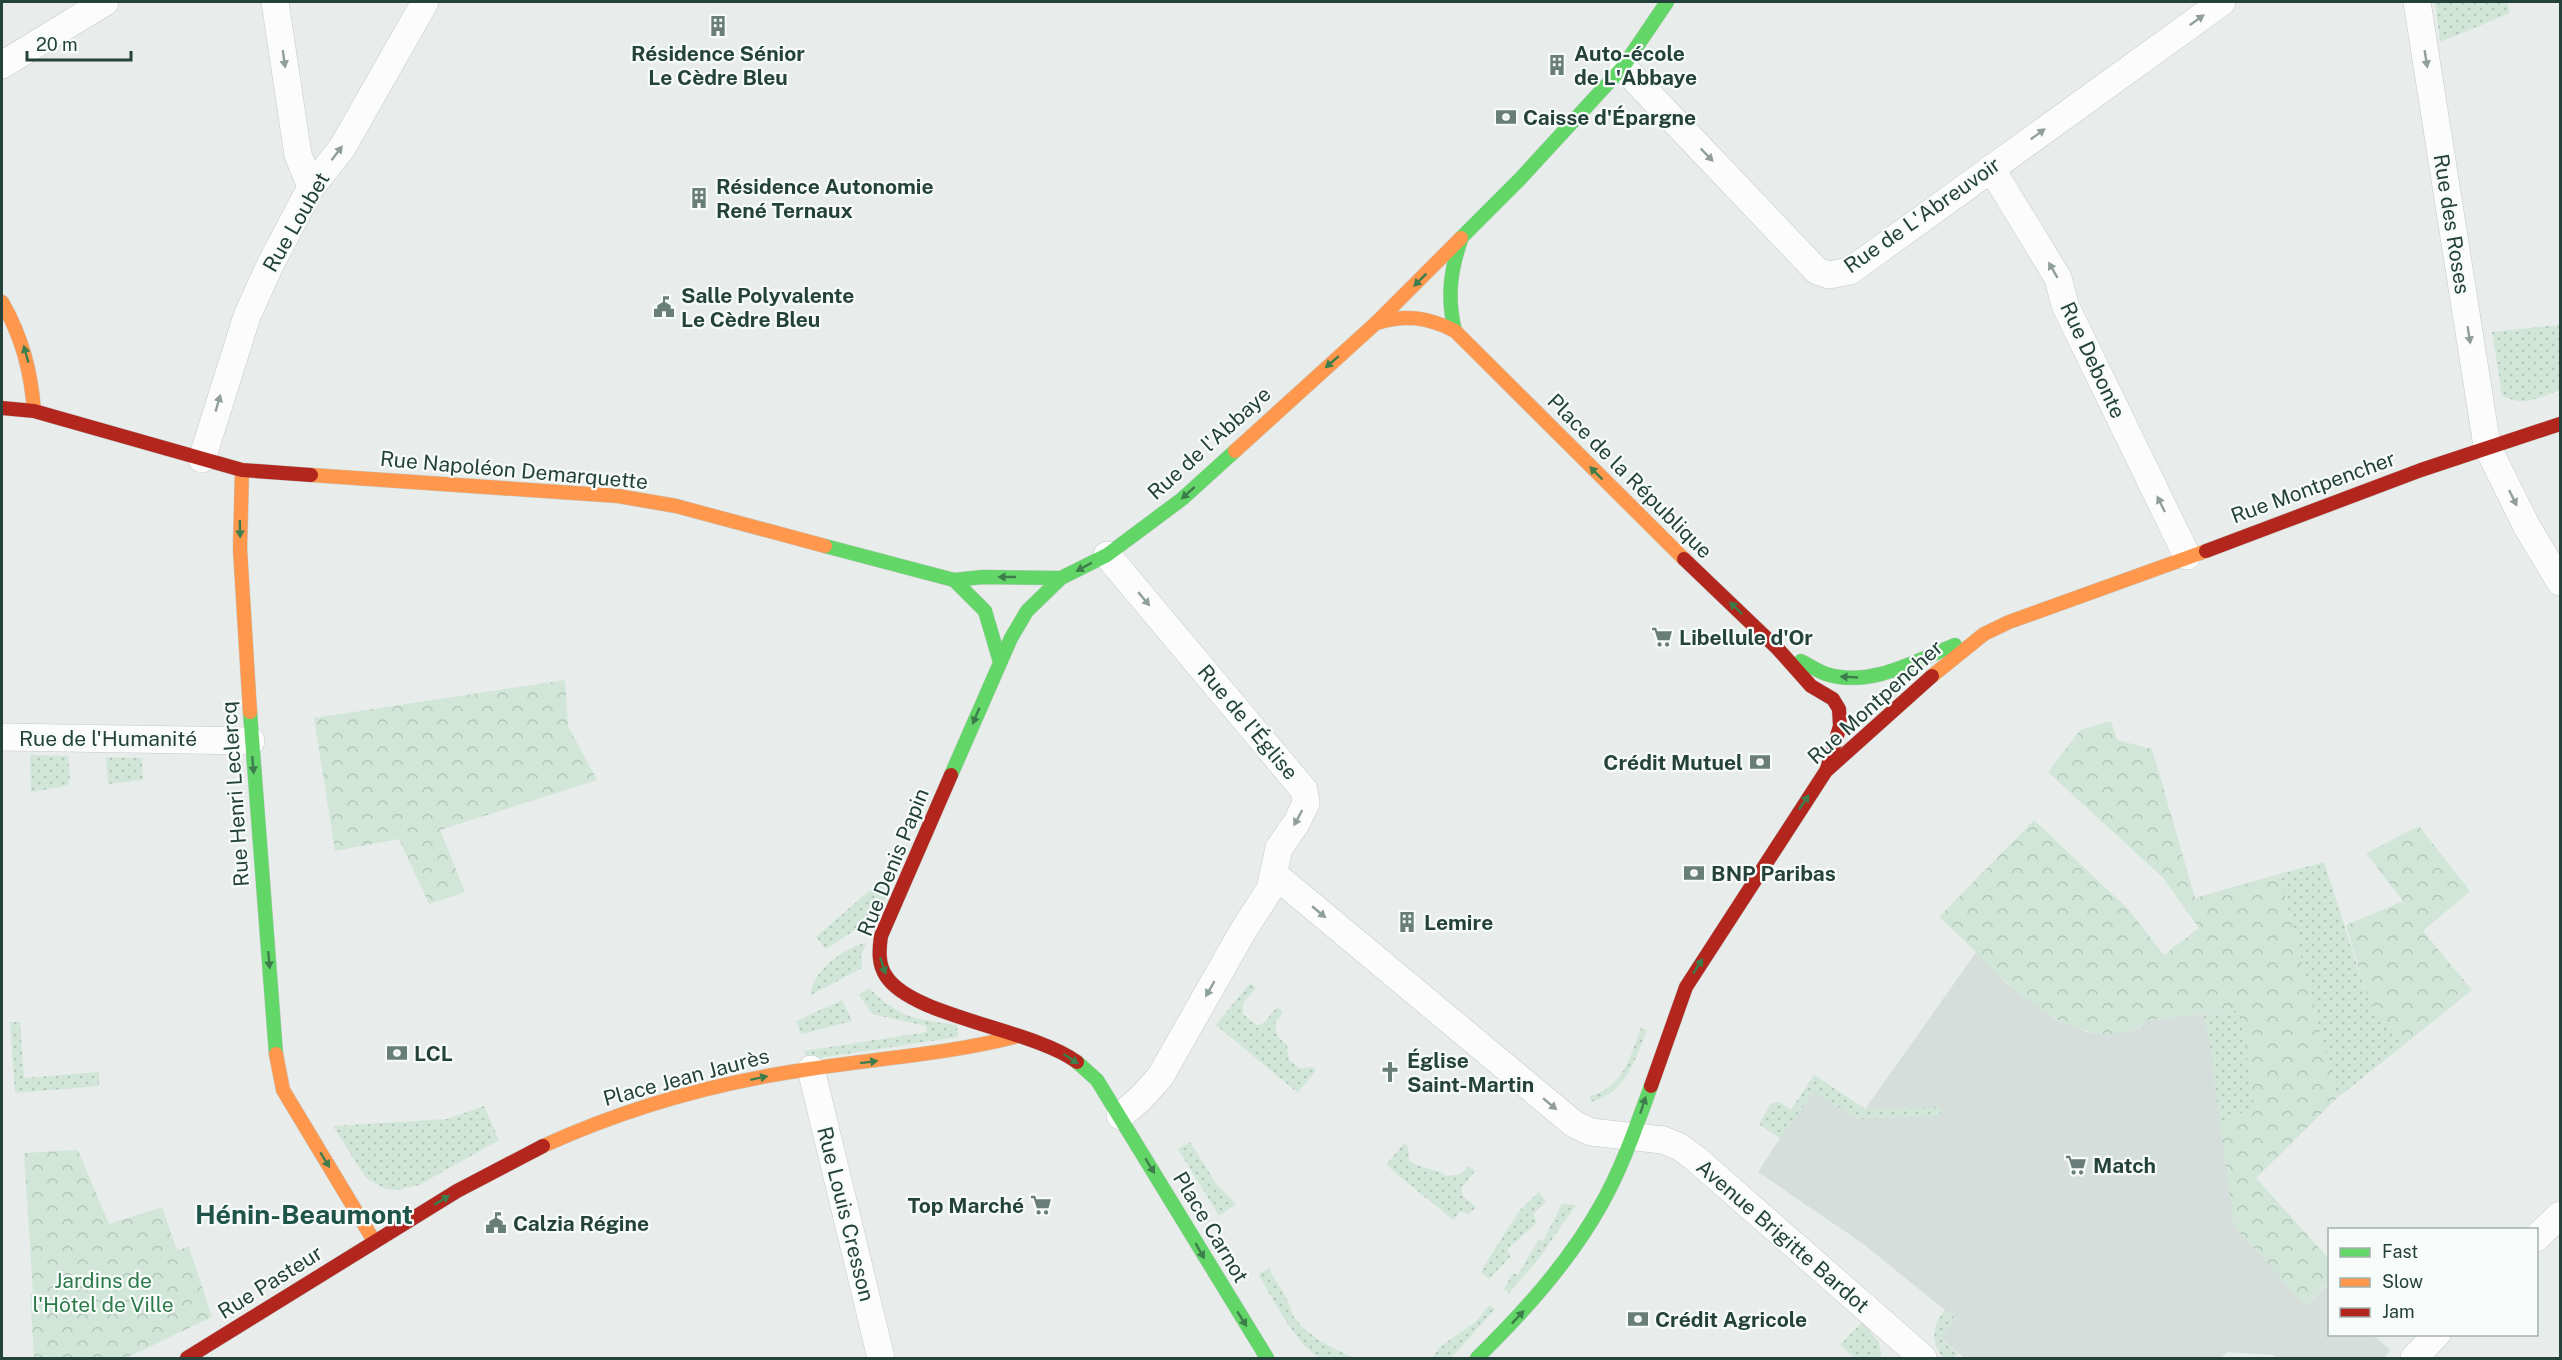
<svg xmlns="http://www.w3.org/2000/svg" width="2562" height="1360" font-family="'Public Sans',sans-serif">
<style>
.built{fill:#d6dedb}
.grass{fill:url(#grass-dots)}
.forest{fill:url(#forest-crowns)}
.lines{fill:none;stroke-linecap:round;stroke-linejoin:round}
.street-casing{stroke:#c5cac8;stroke-width:28}
.fast-casing{stroke:#c3cbc8;stroke-width:15}
.slow-casing{stroke:#c3cbc8;stroke-width:15}
.jam-casing{stroke:#c3cbc8;stroke-width:15}
.street{stroke:#fcfcfc;stroke-width:27}
.fast{stroke:#63d668;stroke-width:14}
.slow{stroke:#ff974d;stroke-width:14}
.jam{stroke:#b3261e;stroke-width:14}
.oneway{fill:#909f9b}
.oneway2{fill:#3d7d4c}
.labels{text-anchor:middle;dominant-baseline:central;stroke-width:4.5;stroke-linejoin:round;paint-order:stroke}
.poi-label{font-size:21px;font-weight:bold;fill:#24423a;stroke:#f7fbf9;text-anchor:start}
.street-label{font-size:21px;fill:#24423a;stroke:#f7fbf9}
.park-label{font-size:21px;fill:#2d7a4b;stroke:#f7fbf9}
.district-label{font-size:27px;font-weight:bold;fill:#1f5548;stroke:#f7fbf9}
</style>
<defs>
<pattern id="grass-dots" width="8" height="8" patternUnits="userSpaceOnUse" patternTransform="scale(1.5)"><rect width="8" height="8" fill="#d1e6d8"/><path d="M2 2h.1M6 6h.1" fill="none" stroke="#b3c6ba" stroke-width="1.8" stroke-linecap="round"/></pattern>
<pattern id="forest-crowns" width="20" height="18" patternUnits="userSpaceOnUse" patternTransform="scale(1.5)"><rect width="20" height="18" fill="#d1e6d8"/><path d="M2 6a3 3 0 1 1 6 0M12 15a3 3 0 1 1 6 0" fill="none" stroke="#b3c6ba"/></pattern>
</defs>
<rect width="100%" height="100%" fill="#e8edeb"/>
<polygon class="built" points="1977,951 2005,982 2056,1020 2087,1032 2110,1034 2127,1032 2140,1027 2147,1020 2240,1010 2254,1105 2220,1127 2306,1306 2326,1286 2329,1289 2330,1334 2374,1335 2390,1350 2385,1358 2278,1358 2273,1355 2227,1352 2221,1358 1964,1358 1940,1337 1956,1319 1862,1243 1758,1172 1780,1138 1759,1124 1771,1104 1779,1102 1791,1110 1814,1075 1865,1109"/>
<g class="grass">
<polygon points="2435,2 2507,2 2510,13 2440,42"/>
<path d="M2560,325V390C2539,397 2523,408 2502,395L2492,332Z"/>
<polygon points="30,755 68,756 70,779 67,786 31,792"/>
<polygon points="106,757 142,758 143,780 108,784"/>
<polygon points="2324,862 2368,999 2405,1044 2337,1098 2279,874"/>
<polygon points="899,865 872,928 853,931 826,949 816,937"/>
<path d="M866,943L861,956L862,968L811,995C811,972 846,946 866,943Z"/>
<polygon points="1250,983 1256,988 1243,1003 1243,1014 1256,1025 1263,1024 1277,1007 1283,1012 1275,1023 1277,1036 1287,1045 1289,1060 1299,1068 1312,1067 1316,1070 1298,1093 1216,1025"/>
<path d="M869,988C901,1019 915,1019 957,1025L958,1037L807,1060L804,1051L927,1032L926,1026L872,1014L859,995Z"/>
<polygon points="842,1000 852,1021 801,1034 796,1021"/>
<polygon points="2240,1010 2254,1105 2220,1126 2211,1053 2204,1015"/>
<polygon points="10,1022 20,1022 24,1078 99,1072 99,1086 15,1093"/>
<path d="M1641,1028L1647,1030C1635,1060 1626,1093 1591,1102L1590,1096C1623,1088 1630,1057 1641,1028Z"/>
<polygon points="1814,1075 1865,1109 1940,1107 1941,1116 1858,1119 1814,1092 1780,1138 1759,1124 1771,1104 1779,1102 1791,1110"/>
<polygon points="484,1106 499,1140 419,1185 398,1190 386,1189 366,1178 333,1126 447,1119"/>
<polygon points="1190,1142 1217,1185 1236,1204 1219,1216 1178,1149"/>
<path d="M1404,1143L1408,1146L1409,1160C1421,1170 1434,1167 1447,1176L1461,1174L1469,1166L1475,1171L1462,1187V1195L1476,1207L1469,1214L1460,1212L1453,1220L1386,1165Z"/>
<polygon points="1539,1192 1546,1202 1533,1214 1537,1222 1507,1250 1511,1256 1489,1279 1481,1272 1484,1266 1520,1210"/>
<polygon points="1562,1204 1576,1205 1537,1261 1509,1293 1504,1289 1513,1273 1518,1275 1538,1240 1543,1241"/>
<path d="M1269,1269L1288,1301L1293,1316L1303,1328L1320,1341L1353,1358C1344,1359 1329,1360 1321,1358C1298,1348 1272,1297 1259,1276L1261,1272Z"/>
<polygon points="1490,1305 1495,1309 1451,1358 1432,1358 1441,1346 1474,1323"/>
<path d="M1945,1310L1956,1319L1940,1337L1958,1354L1954,1358H1944C1930,1343 1932,1326 1945,1310Z"/>
<polygon points="1862,1322 1879,1342 1881,1358 1855,1358 1840,1345"/>
</g>
<g class="forest">
<polygon points="565,680 568,726 597,780 440,830 465,892 429,904 399,839 335,851 314,718"/>
<path d="M2111,721L2117,740L2152,749L2195,898L2279,874L2337,1098L2256,1178L2329,1259V1282L2306,1306L2234,1226L2220,1126L2254,1105L2240,1010L2147,1020C2136,1031 2121,1035 2105,1034C2035,1028 1989,960 1939,917L2034,820L2128,909L2164,955L2199,928L2163,878L2048,772L2080,730Z"/>
<polygon points="2419,826 2470,891 2423,931 2472,990 2405,1044 2368,999 2346,925 2403,901 2366,853"/>
<polygon points="78,1150 109,1224 162,1207 177,1250 189,1247 212,1317 126,1358 34,1358 30,1294 33,1293 24,1153"/>
</g>
<g class="lines">
<defs>
<g id="street">
<polyline points="275,2 298,155 311,187"/>
<polyline points="2417,2 2487,446 2527,527 2560,582"/>
<polyline points="2,65 105,2"/>
<polyline points="1623,67 1817,271 1829,275 1850,271 2222,2"/>
<polyline points="1991,168 2058,278 2065,305 2187,556"/>
<polyline points="202,459 247,316 270,265 311,187 342,148 425,2"/>
<polyline points="1107,555 1304,790 1306,803 1297,822 1279,848 1270,889 1243,931 1160,1077 1140,1099 1120,1116"/>
<polyline points="2,737 251,741"/>
<polyline points="1274,874 1574,1124 1591,1132 1663,1140 1680,1147 1696,1159 1923,1358"/>
<polyline points="811,1069 881,1358"/>
<polyline points="2536,1238 2560,1215"/>
<polyline points="2414,1358 2437,1334"/>
</g>
<g id="fast">
<polyline points="1461,238 1520,179 1623,67 1667,2"/>
<path d="M1455,331C1447,299 1450,271 1461,240"/>
<polyline points="825,546 954,580 983,577 1061,578"/>
<polyline points="954,580 985,611 1000,662"/>
<path d="M1801,661C1809,665 1817,671 1826,674C1870,688 1915,661 1955,645"/>
<polyline points="250,712 276,1054"/>
<polyline points="951,775 1011,638 1027,611 1061,578 1107,555 1182,499 1235,451"/>
<polyline points="1077,1062 1097,1080 1267,1358"/>
<path d="M1477,1358C1524,1312 1569,1262 1601,1205C1622,1168 1636,1127 1651,1086"/>
</g>
<g id="slow">
<path d="M2,302C22,337 31,371 34,411"/>
<path d="M1376,323C1405,314 1428,317 1455,331L1684,559"/>
<polyline points="1235,451 1376,323 1461,238"/>
<polyline points="242,470 240,549 250,712"/>
<polyline points="311,475 618,496 676,506 825,546"/>
<polyline points="1932,676 1984,634 2009,622 2206,551"/>
<polyline points="276,1054 283,1090 374,1241"/>
<path d="M543,1146C628,1107 718,1082 810,1069C880,1058 949,1054 1018,1036"/>
</g>
<g id="jam">
<polyline points="2,408 34,411 242,470 311,475"/>
<polyline points="2206,551 2421,470 2560,424"/>
<polyline points="1684,559 1778,649 1811,686 1833,699 1839,709 1840,726 1827,769"/>
<path d="M951,775L881,936C879,950 878,964 886,976C912,1017 1033,1029 1077,1062"/>
<polyline points="1651,1086 1686,987 1826,771 1932,676"/>
<polyline points="187,1358 457,1191 543,1146"/>
</g>
</defs>
<use href="#street" class="street-casing"/>
<use href="#fast" class="fast-casing"/>
<use href="#slow" class="slow-casing"/>
<use href="#jam" class="jam-casing"/>
<use href="#street" class="street"/>
<use href="#fast" class="fast"/>
<use href="#slow" class="slow"/>
<use href="#jam" class="jam"/>
</g>
<defs><path id="oneway-solid" d="M-6-.8H1V-3.2L6.5 0L1 3.2V.8H-6Z" transform="scale(1.5)"/></defs>
<g class="oneway">
<use href="#oneway-solid" transform="translate(2197 20) rotate(-36)"/>
<use href="#oneway-solid" transform="translate(284 59) rotate(82)"/>
<use href="#oneway-solid" transform="translate(2426 59) rotate(81)"/>
<use href="#oneway-solid" transform="translate(2038 134) rotate(-36)"/>
<use href="#oneway-solid" transform="translate(337 153) rotate(-53)"/>
<use href="#oneway-solid" transform="translate(1707 155) rotate(46)"/>
<use href="#oneway-solid" transform="translate(2053 270) rotate(-120)"/>
<use href="#oneway-solid" transform="translate(2469 335) rotate(81)"/>
<use href="#oneway-solid" transform="translate(218 403) rotate(-74)"/>
<use href="#oneway-solid" transform="translate(2513 498) rotate(64)"/>
<use href="#oneway-solid" transform="translate(2161 504) rotate(-116)"/>
<use href="#oneway-solid" transform="translate(1144 599) rotate(50)"/>
<use href="#oneway-solid" transform="translate(1298 818) rotate(118)"/>
<use href="#oneway-solid" transform="translate(1319 912) rotate(40)"/>
<use href="#oneway-solid" transform="translate(1210 989) rotate(120)"/>
<use href="#oneway-solid" transform="translate(1550 1104) rotate(40)"/>
</g>
<g class="oneway2">
<use href="#oneway-solid" transform="translate(1420 280) rotate(135)"/>
<use href="#oneway-solid" transform="translate(26 354) rotate(-105)"/>
<use href="#oneway-solid" transform="translate(1332 362) rotate(139)"/>
<use href="#oneway-solid" transform="translate(1596 473) rotate(-135)"/>
<use href="#oneway-solid" transform="translate(1188 493) rotate(138)"/>
<use href="#oneway-solid" transform="translate(240 529) rotate(89)"/>
<use href="#oneway-solid" transform="translate(1084 567) rotate(151)"/>
<use href="#oneway-solid" transform="translate(1007 577) rotate(-180)"/>
<use href="#oneway-solid" transform="translate(1736 608) rotate(-136)"/>
<use href="#oneway-solid" transform="translate(1849 677) rotate(-177)"/>
<use href="#oneway-solid" transform="translate(976 716) rotate(113)"/>
<use href="#oneway-solid" transform="translate(253 765) rotate(85)"/>
<use href="#oneway-solid" transform="translate(1804 802) rotate(-56)"/>
<use href="#oneway-solid" transform="translate(269 960) rotate(85)"/>
<use href="#oneway-solid" transform="translate(883 966) rotate(72)"/>
<use href="#oneway-solid" transform="translate(1698 966) rotate(-58)"/>
<use href="#oneway-solid" transform="translate(1071 1059) rotate(33)"/>
<use href="#oneway-solid" transform="translate(869 1062) rotate(-7)"/>
<use href="#oneway-solid" transform="translate(759 1078) rotate(-12)"/>
<use href="#oneway-solid" transform="translate(1643 1105) rotate(-72)"/>
<use href="#oneway-solid" transform="translate(325 1160) rotate(59)"/>
<use href="#oneway-solid" transform="translate(1150 1166) rotate(59)"/>
<use href="#oneway-solid" transform="translate(442 1200) rotate(-31)"/>
<use href="#oneway-solid" transform="translate(1200 1251) rotate(60)"/>
<use href="#oneway-solid" transform="translate(1518 1317) rotate(-47)"/>
<use href="#oneway-solid" transform="translate(1242 1319) rotate(58)"/>
</g>
<defs>
<symbol id="building-bare" viewBox="-9 -9 18 18"><path d="M-4-6H4V6H1V3H-1V6H-4ZM-2.5-4.3h1.7v1.8h-1.7ZM.8-4.3h1.7v1.8H.8ZM-2.5-1h1.7V.8h-1.7ZM.8-1h1.7V.8H.8Z" fill="#697e78" stroke="#f7fbf9" stroke-width="2.5" paint-order="stroke"/></symbol>
<symbol id="bank-bare" viewBox="-9 -9 18 18"><path d="M-6-4H6V4H-6ZM0-2.3a2.3 2.3 0 1 0 0 4.6a2.3 2.3 0 1 0 0-4.6Z" fill="#697e78" stroke="#f7fbf9" stroke-width="2.5" paint-order="stroke"/></symbol>
<symbol id="civic-bare" viewBox="-9 -9 18 18"><path d="M-.6-6.5H3V-4.5H.6V-3L4-1V1h2V6H-6V1h2V-1L-.6-3ZM-1.2 2.5V6h2.4V2.5Z" fill="#697e78" stroke="#f7fbf9" stroke-width="2.5" paint-order="stroke"/></symbol>
<symbol id="supermarket-bare" viewBox="-9 -9 18 18"><path d="M-6-5.5h2.5l.6 2H6L4.5 2H-2.5L-4.4-4H-6ZM-1.5 3.2a1.3 1.3 0 1 0 .1 0ZM3 3.2a1.3 1.3 0 1 0 .1 0Z" fill="#697e78" stroke="#f7fbf9" stroke-width="2.5" paint-order="stroke"/></symbol>
<symbol id="church-bare" viewBox="-9 -9 18 18"><path d="M-1.2-6h2.4v3.5h3.3v2.4h-3.3V6h-2.4V-.1h-3.3v-2.4h3.3Z" fill="#697e78" stroke="#f7fbf9" stroke-width="2.5" paint-order="stroke"/></symbol>
</defs>
<g fill-rule="evenodd">
<use href="#building-bare" x="703" y="11" width="30" height="30"/>
<use href="#building-bare" x="1542" y="50" width="30" height="30"/>
<use href="#bank-bare" x="1491" y="102" width="30" height="30"/>
<use href="#building-bare" x="684" y="183" width="30" height="30"/>
<use href="#civic-bare" x="649" y="292" width="30" height="30"/>
<use href="#supermarket-bare" x="1647" y="622" width="30" height="30"/>
<use href="#bank-bare" x="1745" y="747" width="30" height="30"/>
<use href="#bank-bare" x="1679" y="858" width="30" height="30"/>
<use href="#building-bare" x="1392" y="907" width="30" height="30"/>
<use href="#bank-bare" x="382" y="1038" width="30" height="30"/>
<use href="#church-bare" x="1375" y="1057" width="30" height="30"/>
<use href="#supermarket-bare" x="2061" y="1150" width="30" height="30"/>
<use href="#supermarket-bare" x="1026" y="1190" width="30" height="30"/>
<use href="#civic-bare" x="481" y="1208" width="30" height="30"/>
<use href="#bank-bare" x="1623" y="1304" width="30" height="30"/>
</g>
<g class="labels">
<g class="poi-label">
<text x="718" y="53" text-anchor="middle">Résidence Sénior<tspan x="718" dy="24">Le Cèdre Bleu</tspan></text>
<text x="1574" y="53">Auto-école<tspan x="1574" dy="24">de L'Abbaye</tspan></text>
<text x="1523" y="117">Caisse d'Épargne</text>
<text x="716" y="186">Résidence Autonomie<tspan x="716" dy="24">René Ternaux</tspan></text>
<text x="681" y="295">Salle Polyvalente<tspan x="681" dy="24">Le Cèdre Bleu</tspan></text>
<text x="1679" y="637">Libellule d'Or</text>
<text x="1743" y="762" text-anchor="end">Crédit Mutuel</text>
<text x="1711" y="873">BNP Paribas</text>
<text x="1424" y="922">Lemire</text>
<text x="414" y="1053">LCL</text>
<text x="1407" y="1060">Église<tspan x="1407" dy="24">Saint-Martin</tspan></text>
<text x="2093" y="1165">Match</text>
<text x="1024" y="1205" text-anchor="end">Top Marché</text>
<text x="513" y="1223">Calzia Régine</text>
<text x="1655" y="1319">Crédit Agricole</text>
</g>
<g class="street-label">
<text transform="translate(1922 215) rotate(-35)">Rue de L'Abreuvoir</text>
<text transform="translate(296 222) rotate(-60)">Rue Loubet</text>
<text transform="translate(2452 224) rotate(81)">Rue des Roses</text>
<text transform="translate(2093 360) rotate(65)">Rue Debonte</text>
<text transform="translate(1209 443) rotate(-42)">Rue de l'Abbaye</text>
<text transform="translate(514 470) rotate(5)">Rue Napoléon Demarquette</text>
<text transform="translate(1630 476) rotate(45)">Place de la République</text>
<text transform="translate(2313 487) rotate(-20)">Rue Montpencher</text>
<text transform="translate(1875 702) rotate(-42)">Rue Montpencher</text>
<text transform="translate(1248 722) rotate(50)">Rue de l'Église</text>
<text x="108" y="738">Rue de l'Humanité</text>
<text transform="translate(235 794) rotate(-94)">Rue Henri Leclercq</text>
<text transform="translate(893 862) rotate(-68)">Rue Denis Papin</text>
<text transform="translate(686 1077) rotate(-15)">Place Jean Jaurès</text>
<text transform="translate(846 1214) rotate(76)">Rue Louis Cresson</text>
<text transform="translate(1211 1227) rotate(59)">Place Carnot</text>
<text transform="translate(1783 1236) rotate(41)">Avenue Brigitte Bardot</text>
<text transform="translate(270 1282) rotate(-32)">Rue Pasteur</text>
</g>
<g class="park-label">
<text x="103" y="1280">Jardins de<tspan x="103" dy="24">l'Hôtel de Ville</tspan></text>
</g>
<g class="district-label">
<text x="304" y="1214">Hénin-Beaumont</text>
</g>
</g>
<rect width="2562" height="1360" fill="none" stroke="#24423a" stroke-width="6"/>
<rect x="2328" y="1228" width="210" height="108" fill="#f7fbf9" stroke="#a3b1ad" stroke-width="1.5"/>
<rect x="2340" y="1248" width="30" height="9" fill="#63d668" stroke="#a3b1ad" stroke-width="1.5"/>
<text x="2382" y="1258" font-size="18" fill="#24423a">Fast</text>
<rect x="2340" y="1278" width="30" height="9" fill="#ff974d" stroke="#a3b1ad" stroke-width="1.5"/>
<text x="2382" y="1288" font-size="18" fill="#24423a">Slow</text>
<rect x="2340" y="1308" width="30" height="9" fill="#b3261e" stroke="#a3b1ad" stroke-width="1.5"/>
<text x="2382" y="1318" font-size="18" fill="#24423a">Jam</text>
<path d="M27 51v9h104v-9" fill="none" stroke="#24423a" stroke-width="3"/>
<text x="36" y="51" font-size="18" fill="#24423a" stroke="#f7fbf9" stroke-width="4.5" paint-order="stroke">20 m</text>
</svg>
